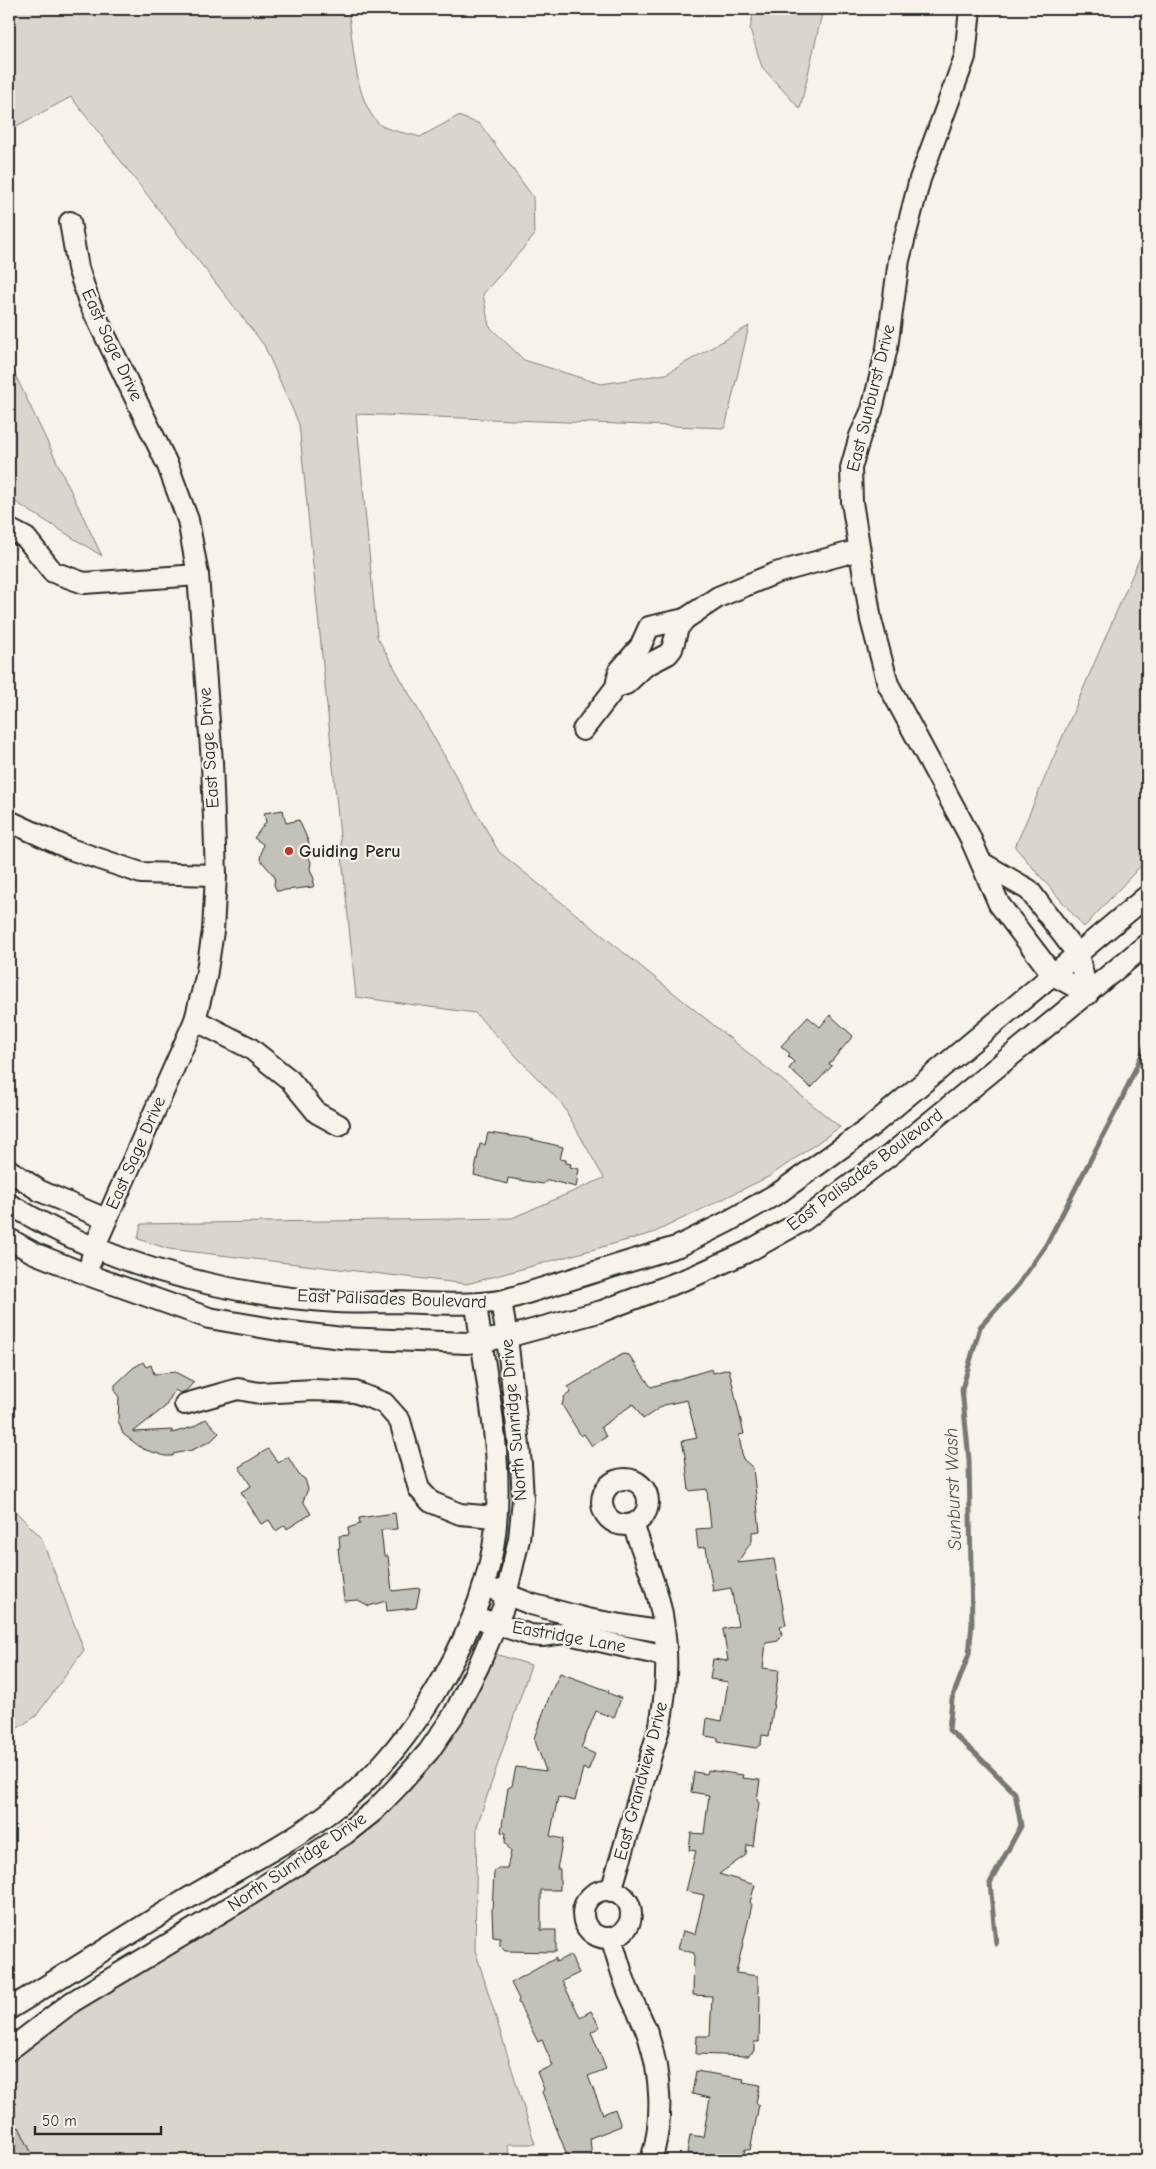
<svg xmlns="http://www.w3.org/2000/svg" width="1156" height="2169" font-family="'Comic Neue',sans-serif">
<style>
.green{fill:#dad6cc;stroke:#82807c}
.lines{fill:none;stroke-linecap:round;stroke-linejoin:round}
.stream{stroke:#7a7874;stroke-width:5}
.building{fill:#c4c1b9;stroke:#2b2b2b}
.minor-casing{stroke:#2b2b2b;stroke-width:24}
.minor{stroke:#f7f3e8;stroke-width:20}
.poi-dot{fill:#c8321e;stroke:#f7f3e8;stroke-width:2}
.labels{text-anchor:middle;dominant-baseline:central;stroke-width:4.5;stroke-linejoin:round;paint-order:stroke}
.street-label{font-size:18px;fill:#2b2b2b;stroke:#f7f3e8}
.poi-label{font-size:18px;font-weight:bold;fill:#2b2b2b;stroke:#f7f3e8;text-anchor:start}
.water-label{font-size:19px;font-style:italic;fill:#53524f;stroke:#f7f3e8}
</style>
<rect width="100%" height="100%" fill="#f7f3e8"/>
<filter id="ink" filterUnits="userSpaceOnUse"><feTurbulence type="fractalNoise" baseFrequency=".02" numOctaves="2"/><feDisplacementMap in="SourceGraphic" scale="10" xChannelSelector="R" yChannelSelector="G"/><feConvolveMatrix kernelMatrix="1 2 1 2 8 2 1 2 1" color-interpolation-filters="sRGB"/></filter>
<g filter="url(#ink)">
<g class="green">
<path d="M9,9H352L349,17C354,48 355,101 379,124C385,130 411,134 420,137L458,116L480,124L533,197L534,236L483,294L489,326L524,360L601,384L666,374L749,326L725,428L356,414L377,637L499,852L840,1127L770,1176L653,1233L467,1284L169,1249L138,1239L141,1224L512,1218L604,1178L562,1104L475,1013L356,997L299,424L264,345L71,97L9,130Z"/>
<polygon points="754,9 823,9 800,109 762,67 750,29"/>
<polygon points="9,362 102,556 9,498"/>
<polygon points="1147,541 1147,859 1084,927 1015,847"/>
<polygon points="9,1505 41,1537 84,1650 36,1716 9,1734"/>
<polygon points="492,1653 531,1665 477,1826 475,1950 535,2144 508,2144 509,2160 9,2160 9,2059 89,2002 350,1839"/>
</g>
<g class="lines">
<polyline class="stream" points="996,1944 990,1883 1021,1826 1015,1793 975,1753 949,1730 952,1699 969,1654 972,1623 969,1460 962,1389 980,1327 1018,1285 1046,1245 1120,1103 1147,1043"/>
</g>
<g class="building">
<polygon points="283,810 286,823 299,820 309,843 308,855 311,862 310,869 314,879 313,887 277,891 274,885 275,877 260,859 263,844 254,838 266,822 264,813"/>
<polygon points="830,1015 853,1036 829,1064 832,1066 811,1088 789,1069 794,1062 788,1056 790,1054 781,1046 808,1017 820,1027"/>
<polygon points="488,1133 526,1138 563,1147 560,1159 566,1160 566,1163 571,1164 570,1167 579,1169 576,1187 548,1180 543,1184 508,1178 507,1184 474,1175 480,1144 485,1145"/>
<polygon points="623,1354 629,1355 651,1387 712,1369 713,1373 729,1369 744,1434 739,1435 743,1459 753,1468 760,1531 752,1532 752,1541 737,1563 774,1559 786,1625 780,1626 782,1635 778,1641 766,1643 763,1668 779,1670 769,1736 762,1735 761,1744 756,1748 718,1742 718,1738 705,1736 707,1718 722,1721 728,1682 710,1679 713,1659 728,1661 723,1629 738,1626 731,1588 713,1591 706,1547 698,1548 696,1529 711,1528 707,1489 689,1491 685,1456 682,1441 697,1438 687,1400 664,1405 643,1419 633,1404 601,1427 606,1437 592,1446 584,1434 581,1436 562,1405 564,1397 571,1392 568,1387"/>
<polygon points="143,1362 146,1367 151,1365 154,1374 175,1372 194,1382 186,1391 180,1393 175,1390 165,1407 133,1432 172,1430 172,1433 193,1427 206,1419 219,1433 211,1441 192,1450 173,1454 173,1456 165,1456 143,1449 123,1434 118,1420 119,1397 115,1392 115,1385 133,1368"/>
<polygon points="268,1449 278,1463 288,1457 299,1475 305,1479 308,1489 303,1501 311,1514 287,1529 285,1525 276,1531 269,1520 261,1524 241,1492 251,1486 239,1467"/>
<polygon points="395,1513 397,1529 381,1530 384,1556 388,1556 392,1591 420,1588 416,1608 387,1611 386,1601 369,1606 358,1600 344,1601 338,1548 340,1548 339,1536 349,1535 348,1528 360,1524 359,1518"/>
<polygon points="560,1673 609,1691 608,1693 621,1698 614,1718 596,1711 581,1748 595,1754 588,1771 583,1768 575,1801 558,1797 550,1836 563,1839 557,1869 560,1869 560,1890 541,1890 541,1930 556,1930 556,1952 505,1951 500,1946 500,1938 493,1937 492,1910 494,1872 498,1868 507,1868 511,1852 505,1842 506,1833 501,1832 508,1788 512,1786 516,1767 546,1771 534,1738 551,1692"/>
<polygon points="708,1770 743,1775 742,1778 760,1780 757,1800 759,1803 753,1846 747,1845 746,1855 719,1874 755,1885 750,1902 752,1905 736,1973 758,1976 758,1994 760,1996 759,2042 754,2042 754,2051 748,2056 696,2054 697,2036 710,2036 712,1996 693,1995 694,1953 678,1949 683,1931 695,1934 704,1895 686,1891 696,1851 689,1850 691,1833 704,1834 709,1795 691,1792 694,1772 707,1774"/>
<polygon points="570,1955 579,1973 562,1981 580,2017 591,2011 600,2027 591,2032 606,2069 588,2076 603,2114 615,2109 621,2126 590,2138 592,2160 569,2160 542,2092 544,2089 537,2072 553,2066 542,2040 538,2042 518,2002 519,1999 511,1983 556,1958 556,1962"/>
<polygon points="696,2071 744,2079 743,2082 760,2085 756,2102 759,2105 750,2150 745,2149 743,2160 728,2160 687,2153 690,2135 703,2137 710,2098 692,2094"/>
<polygon points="19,2127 33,2156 24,2160 9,2160 9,2131"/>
</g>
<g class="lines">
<defs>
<g id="minor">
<polyline points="970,9 965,57 920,179 899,260 887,348 872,410 860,436 851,468 852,502 871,620 888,684 969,835 999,904 1053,975 1088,994"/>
<polyline points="70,222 78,268 89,302 168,466 188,520 198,575 212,762 216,875 213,931 206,977 195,1020 94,1248 91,1261"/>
<polyline points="9,529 26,538 53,572 84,583 198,575"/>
<polyline points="616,687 626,684 645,666 668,654 672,649 678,628 685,619 718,597 776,573 859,550"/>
<polyline points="583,730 616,687 619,671 640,647 649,627 685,619"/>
<polyline points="9,821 70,849 141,873 216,875"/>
<polyline points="982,863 1029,890 1078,955 1088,994"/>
<polyline points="195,1020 250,1048 290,1080 317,1113 339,1125"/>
<polyline points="9,1170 40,1191 106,1219"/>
<path d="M9,1204C36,1220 64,1235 93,1247C169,1279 255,1297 337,1302C356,1303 375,1302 394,1302C430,1303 465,1306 501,1301L679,1246L727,1222L780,1192L869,1128L1147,896"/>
<polyline points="9,1239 34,1253 88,1275 209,1318 284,1331 342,1338 467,1343 507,1337 602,1311 694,1276 747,1252 804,1220 890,1155 1147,944"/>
<polyline points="185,1404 238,1389 259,1393 314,1390 355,1392 384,1403 400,1421 419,1489 431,1502 460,1514 495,1517"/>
<circle cx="625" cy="1502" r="23"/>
<polyline points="495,1590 531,1604 587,1619 663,1632"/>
<polyline points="484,1620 530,1635 542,1636 564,1633 666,1656"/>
<circle cx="607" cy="1914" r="24"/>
<path d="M611,1891L660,1725C668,1684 669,1638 658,1597C651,1572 641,1548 633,1524"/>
<path d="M611,1938C617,1955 621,1973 628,1990C634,2005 643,2020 648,2035C661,2074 664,2121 651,2160"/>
<path d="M9,2009C65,1975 121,1939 177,1905C229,1873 286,1846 334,1809C409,1752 476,1640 493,1548C507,1467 486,1384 476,1304"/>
<polyline points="9,2050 72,2002 240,1901 345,1834 374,1811 399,1785 429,1751 453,1716 478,1667 503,1608 519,1539 523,1499 521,1464 507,1337 501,1301"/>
</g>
</defs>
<use href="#minor" class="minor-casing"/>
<use href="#minor" class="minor"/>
</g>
</g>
<circle class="poi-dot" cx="289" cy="851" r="5"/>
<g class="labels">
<g class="street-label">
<text transform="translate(112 345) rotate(65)">East Sage Drive</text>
<text transform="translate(871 398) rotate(-76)">East Sunburst Drive</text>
<text transform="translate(209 748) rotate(-94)">East Sage Drive</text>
<text transform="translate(136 1153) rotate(-66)">East Sage Drive</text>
<text transform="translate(865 1170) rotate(-37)">East Palisades Boulevard</text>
<text transform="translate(392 1299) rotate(2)">East Palisades Boulevard</text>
<text transform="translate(514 1420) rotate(-95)">North Sunridge Drive</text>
<text transform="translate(569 1637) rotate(10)">Eastridge Lane</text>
<text transform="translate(641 1781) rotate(-75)">East Grandview Drive</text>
<text transform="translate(297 1862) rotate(-34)">North Sunridge Drive</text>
</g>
<g class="poi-label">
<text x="299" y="851">Guiding Peru</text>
</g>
<g class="water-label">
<text transform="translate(953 1489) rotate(-92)">Sunburst Wash</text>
</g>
</g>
<rect width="1156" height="2169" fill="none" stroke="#f7f3e8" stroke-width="30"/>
<rect x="15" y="15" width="1126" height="2139" fill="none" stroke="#2b2b2b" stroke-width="2" filter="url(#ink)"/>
<path d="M35 2126v8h126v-8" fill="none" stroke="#2b2b2b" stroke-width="2.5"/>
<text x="42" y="2126" font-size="15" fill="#2b2b2b" stroke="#f7f3e8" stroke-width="4" paint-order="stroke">50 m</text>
</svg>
